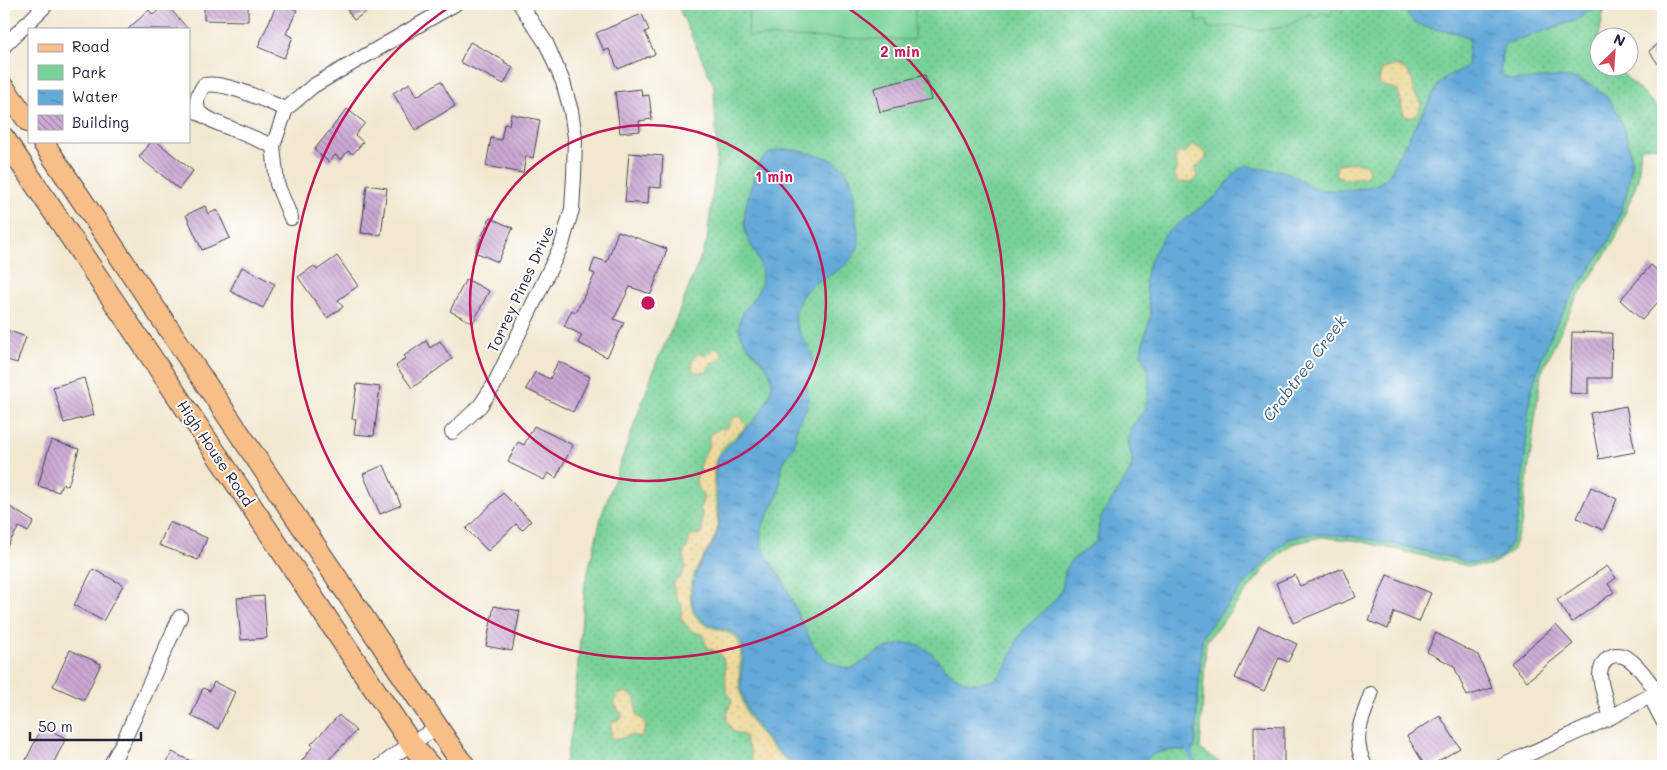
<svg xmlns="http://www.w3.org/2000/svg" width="1667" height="770" font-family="Mali,sans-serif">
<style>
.green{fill:url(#green-dots);stroke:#4d7a6a}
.sand{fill:url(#sand-dots);stroke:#887e6c}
.pitch{fill:#78d198;stroke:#4d7a6a}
.water{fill:url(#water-ripples);stroke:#42668a}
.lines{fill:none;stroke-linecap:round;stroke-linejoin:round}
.stream{stroke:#63a9d9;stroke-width:4.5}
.building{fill:url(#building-back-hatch)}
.street-casing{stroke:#414051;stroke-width:16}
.primary-casing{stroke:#414051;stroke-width:23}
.street{stroke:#fff;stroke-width:14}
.primary{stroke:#f7be87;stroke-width:21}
.ring{fill:none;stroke:#c2185b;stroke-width:2.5}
.labels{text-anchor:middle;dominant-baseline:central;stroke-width:4;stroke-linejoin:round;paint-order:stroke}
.street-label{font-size:15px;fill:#22223b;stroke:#fff}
.water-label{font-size:16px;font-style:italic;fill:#3f5f82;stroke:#fff}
.centre{fill:#c2185b;stroke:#fff;stroke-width:2.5}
.ring-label{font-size:15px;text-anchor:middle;font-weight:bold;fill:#c2185b;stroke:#fff;stroke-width:4;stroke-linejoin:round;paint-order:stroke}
</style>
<defs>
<pattern id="green-dots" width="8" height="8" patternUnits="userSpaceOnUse" patternTransform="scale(1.25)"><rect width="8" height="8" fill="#78d198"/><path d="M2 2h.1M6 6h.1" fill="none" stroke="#68b384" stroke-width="1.8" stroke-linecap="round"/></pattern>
<pattern id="sand-dots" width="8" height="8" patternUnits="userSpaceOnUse" patternTransform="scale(1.25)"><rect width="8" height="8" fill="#eeda9e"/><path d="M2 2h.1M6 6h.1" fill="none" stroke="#ccbb89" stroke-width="1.8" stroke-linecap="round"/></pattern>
<pattern id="water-ripples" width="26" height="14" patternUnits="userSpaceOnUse" patternTransform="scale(1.25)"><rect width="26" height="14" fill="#63a9d9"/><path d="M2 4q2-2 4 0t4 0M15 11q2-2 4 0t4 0" fill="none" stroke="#5189b1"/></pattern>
<pattern id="building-back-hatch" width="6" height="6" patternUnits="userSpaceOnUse" patternTransform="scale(1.25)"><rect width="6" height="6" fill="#cba9d3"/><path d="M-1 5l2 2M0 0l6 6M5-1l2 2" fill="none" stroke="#a489ac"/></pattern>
</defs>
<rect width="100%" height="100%" fill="#fff"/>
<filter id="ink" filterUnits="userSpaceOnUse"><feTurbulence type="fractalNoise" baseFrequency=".02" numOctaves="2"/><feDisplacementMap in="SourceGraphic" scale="10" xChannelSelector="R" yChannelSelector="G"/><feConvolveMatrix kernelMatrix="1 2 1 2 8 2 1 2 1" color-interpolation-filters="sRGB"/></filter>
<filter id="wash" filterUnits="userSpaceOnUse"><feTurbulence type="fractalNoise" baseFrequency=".0096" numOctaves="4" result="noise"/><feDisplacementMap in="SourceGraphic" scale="20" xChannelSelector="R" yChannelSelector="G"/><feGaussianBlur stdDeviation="1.12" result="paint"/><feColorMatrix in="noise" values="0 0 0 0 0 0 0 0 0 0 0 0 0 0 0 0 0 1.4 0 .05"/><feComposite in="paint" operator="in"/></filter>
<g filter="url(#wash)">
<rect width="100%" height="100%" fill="#f2e8d0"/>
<polygon class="green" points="677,4 1605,4 1597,47 1599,50 1600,68 1617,68 1663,113 1663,146 1641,147 1638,179 1615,240 1573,304 1541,374 1521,527 1512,551 1490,566 1468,566 1359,541 1321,537 1292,544 1267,566 1206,642 1200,749 1225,766 564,766 572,730 585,584 602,514 657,361 675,322 707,241 717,156 714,86"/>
<g class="sand">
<path d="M1397,65L1407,71L1413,82V91L1421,103C1421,112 1414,121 1404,115L1398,90L1381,85L1379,83L1381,70Z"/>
<path d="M1193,144L1206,153V158L1195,168L1197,177L1194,181L1180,183C1171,177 1177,173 1176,165C1176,162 1175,160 1175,157L1178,153L1186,152Z"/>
<path d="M1355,162L1364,164L1368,167L1369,173L1365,177C1356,178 1343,182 1336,175V168L1339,164Z"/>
<polygon points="713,348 722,351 722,358 711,363 707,372 697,372 693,370 691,363 696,355 700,353 706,355"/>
<path d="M737,416L741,417L747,425C739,435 725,442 719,453C709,469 716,505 718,524C715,550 688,567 690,598C692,637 732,624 739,643C743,655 738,670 739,682C741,719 766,743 792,766H758L752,761L750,749L746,743L745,736L733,731L726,719L732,699L726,691L725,665L723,658L719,653L707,647L703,635L692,631L682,620L681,617L682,605L677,600L673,585L675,581L681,577L686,566L683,555C684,552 686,550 687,547C693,536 684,537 701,534L703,531L701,523L703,516L700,508L704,497L696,483V478L701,472L700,463L709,445V438L711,433L717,431L719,428L724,429L729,426L730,421Z"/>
<path d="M626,692L635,698L637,716L645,721C646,726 645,734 640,737L629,735L617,740L611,737V722L621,719L623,716C618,708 611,705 617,695Z"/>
</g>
<g class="pitch">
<polygon points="749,4 915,4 914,40 748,36"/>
<polygon points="1175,4 1358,4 1354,10 1347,4 1342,13 1334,8 1329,16 1322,11 1316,19 1310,13 1291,24 1280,28 1259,30 1230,26 1208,29 1207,20 1197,22 1195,11 1186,12"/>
</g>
<path class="water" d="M1403,4H1595L1591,10L1577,20L1505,44L1503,47L1500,73C1512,86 1537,77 1552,77C1586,76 1610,91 1622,123C1627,137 1632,153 1631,167C1630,189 1617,227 1606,246C1594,266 1579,283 1568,303C1556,323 1542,353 1536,376C1534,383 1531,390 1530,398C1525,430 1525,532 1504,554C1496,562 1484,563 1472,563C1433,554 1322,521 1289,540C1279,546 1271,556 1264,564C1243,585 1225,608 1206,631L1202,639L1195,747L1193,750C1173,750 1153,748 1140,766H795C770,744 742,717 741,681C740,670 745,658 743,647C738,620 703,637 693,606C689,591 696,570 704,557C709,549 715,543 717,534C724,512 710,474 718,457C719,456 729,446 730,444C746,428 765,414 771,390C778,364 744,352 740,332C735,311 761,298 762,278C763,259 748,246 745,229C743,216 747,200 751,187C754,179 756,169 760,162C774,141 804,152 824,157C857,167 853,192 856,220C858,232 862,243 855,253C839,282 804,273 796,312C792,332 811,343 813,359C814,368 807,376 807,384C806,390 809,396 808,402C807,410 801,417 798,425C795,430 796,436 795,442C793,450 786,456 783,464C779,476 782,487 777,498C770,512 757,529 762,546C764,554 779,574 784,583C794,604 802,626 814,646C819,654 824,659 832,663C853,673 854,668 870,657C877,652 886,648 894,646C935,632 940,682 975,683C1012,684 1007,652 1023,631C1034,618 1050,608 1059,594C1066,584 1062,571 1070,562C1078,554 1089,549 1097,541L1099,524L1101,517L1127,476L1132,465V458L1128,444L1131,428L1145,409L1148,394L1149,378L1148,368L1141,354L1142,346L1151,315L1145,281L1147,269L1152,257L1165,234L1216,196L1238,170L1247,165C1261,171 1275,168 1289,173C1297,176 1303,184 1312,187C1328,193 1372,191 1386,179C1391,173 1394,165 1397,158L1439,84L1447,76L1464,69L1467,64L1469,38C1447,25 1412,37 1403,4Z"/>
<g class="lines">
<polyline class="stream" points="1185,745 1197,766"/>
</g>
<g id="blocks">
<g class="building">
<polygon points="166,4 188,29 128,29 149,10 153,15"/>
<polygon points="204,4 248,4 248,21 204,20"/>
<polygon points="277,4 281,4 297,10 286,34 293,37 284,58 258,47"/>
<polygon points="343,4 378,4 354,20"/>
<polygon points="642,14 649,30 645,32 655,54 618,69 609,49 604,51 596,33"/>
<polygon points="1663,40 1663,71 1649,51"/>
<polygon points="470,42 505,61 504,62 513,67 504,84 460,62"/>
<polygon points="925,75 931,100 880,112 874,88"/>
<polygon points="441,81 455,106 415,130 393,93 410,83 417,96"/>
<polygon points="641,89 642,96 649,95 652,119 639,121 640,131 620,133 615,92"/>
<polygon points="347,109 365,123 355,135 363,142 353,154 348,151 341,160 335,155 329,162 314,150"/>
<polygon points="511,114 540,120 533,158 526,156 523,173 486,166 491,138 501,140 504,124 509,125"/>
<polygon points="152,141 156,141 193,171 179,189 139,157"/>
<polygon points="629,153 663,156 661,188 649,187 648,204 625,202"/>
<polygon points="367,185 387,188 381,235 361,233"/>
<polygon points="205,206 208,214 217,210 230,238 202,250 186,215"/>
<polygon points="490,218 513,228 498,262 475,252"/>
<polygon points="618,231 667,249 651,294 630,287 614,319 624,323 607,357 578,343 582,335 564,326 572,310 576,312 595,274 590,272 595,258 607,262"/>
<polygon points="337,256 358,286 338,300 343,307 327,318 298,277 314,266 317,270"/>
<polygon points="1651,265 1663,276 1663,308 1657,303 1642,320 1620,300"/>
<polygon points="242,267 275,284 263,308 230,291"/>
<polygon points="466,279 489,291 473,323 450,311"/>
<polygon points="4,329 26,337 17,363 4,359"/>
<polygon points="1572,332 1612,333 1611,378 1588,378 1588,394 1570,393"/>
<polygon points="426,341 430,348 440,341 452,359 412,388 396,366 406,358 404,356"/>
<polygon points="558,361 590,377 573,412 526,389 535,372 550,379"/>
<polygon points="84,378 94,415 64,423 53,387"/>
<polygon points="357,384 380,387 374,436 354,434 356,419 352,419"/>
<polygon points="1626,406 1635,452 1599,459 1590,413"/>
<polygon points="534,426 573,445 556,478 548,473 544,480 508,462 518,442 524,445"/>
<polygon points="51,440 79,449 68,486 62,484 59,492 38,486"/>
<polygon points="384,465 401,505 380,514 363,474"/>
<polygon points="1591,487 1617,499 1603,530 1577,518"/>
<polygon points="503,493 531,521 522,530 516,524 488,551 466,529"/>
<polygon points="4,503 34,522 28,532 19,527 4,551"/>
<polygon points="169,522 207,538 198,560 159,545"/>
<polygon points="1607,566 1616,578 1608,584 1614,592 1572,622 1557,600"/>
<polygon points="1343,568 1356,597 1293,623 1276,583 1295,575 1300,586"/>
<polygon points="93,569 123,585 103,621 74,605"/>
<polygon points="1387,575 1431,593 1419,622 1394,612 1388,629 1369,621"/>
<polygon points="264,596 267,638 241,640 237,598"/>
<polygon points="494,606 520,611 512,651 486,646"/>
<polygon points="1556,625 1573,644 1527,681 1511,663"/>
<polygon points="1259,626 1297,644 1288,662 1279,658 1264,691 1235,678"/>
<polygon points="1436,633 1478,655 1492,688 1467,696 1454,666 1427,652"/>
<polygon points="70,650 101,664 84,700 53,686"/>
<polygon points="214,682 235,692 218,729 191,716 203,688 210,691"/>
<polygon points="339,715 356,731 323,766 298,766 313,746 311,744"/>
<polygon points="1440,716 1460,748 1430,766 1425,766 1407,736"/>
<polygon points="1254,726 1284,727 1284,766 1254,766"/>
<polygon points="42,727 66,738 52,766 23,766"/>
<polygon points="172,752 201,766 165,766"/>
</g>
</g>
</g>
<g filter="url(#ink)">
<use href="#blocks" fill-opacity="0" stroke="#414051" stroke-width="1"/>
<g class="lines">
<defs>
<g id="street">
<polyline points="4,46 47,4"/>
<path d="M273,146L215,122L199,113C195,102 197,95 204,85C226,81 265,101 286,109"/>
<polyline points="291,218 277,184 273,146 286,109 313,86 455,4"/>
<polyline points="452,432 480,406 494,385 562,244 572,209 574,176 575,137 571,111 563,82 546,43 520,4"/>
<polyline points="1650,696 1663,721"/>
<path d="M1611,717C1607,704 1601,689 1600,675C1600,669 1603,662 1608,658C1628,645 1647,679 1657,692"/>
<polyline points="110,766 124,740 180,617"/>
<path d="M381,766C398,751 418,740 437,727"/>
<path d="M1365,766C1351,736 1361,724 1371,694"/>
<polyline points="1502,766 1611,717 1663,689"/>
</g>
<g id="primary">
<polyline points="4,88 29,122"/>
<polyline points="4,138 412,745 430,766"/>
<polyline points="42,141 459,759 465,766"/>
</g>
</defs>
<use href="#street" class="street-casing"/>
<use href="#primary" class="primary-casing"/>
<use href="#street" class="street"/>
<use href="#primary" class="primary"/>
</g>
</g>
<g class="ring">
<circle cx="648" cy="303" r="178"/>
<path d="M842 4A356 356 0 1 1 454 4"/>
</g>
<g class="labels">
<g class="street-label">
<text transform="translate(520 289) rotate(-65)">Torrey Pines Drive</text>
<text transform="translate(216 453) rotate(56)">High House Road</text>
</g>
<g class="water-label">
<text transform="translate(1304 368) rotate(-53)">Crabtree Creek</text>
</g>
</g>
<circle cx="648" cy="303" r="8" class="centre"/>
<g class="ring-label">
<text x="900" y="57">2 min</text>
<text x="774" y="182">1 min</text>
</g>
<rect width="1667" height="770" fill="none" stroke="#fff" stroke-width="20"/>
<rect x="28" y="28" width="162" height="115" fill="#ffffff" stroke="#a7a7b1"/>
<rect x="38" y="44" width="25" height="8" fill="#f7be87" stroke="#a7a7b1"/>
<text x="72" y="52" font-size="15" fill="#22223b">Road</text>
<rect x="38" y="65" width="25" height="15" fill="#78d198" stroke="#a7a7b1"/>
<text x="72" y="78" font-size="15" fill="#22223b">Park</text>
<rect x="38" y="90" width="25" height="15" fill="url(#water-ripples)" stroke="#a7a7b1"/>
<text x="72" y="102" font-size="15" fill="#22223b">Water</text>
<rect x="38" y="115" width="25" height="15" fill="url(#building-back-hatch)" stroke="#a7a7b1"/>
<text x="72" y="128" font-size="15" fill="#22223b">Building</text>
<g transform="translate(1614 52) rotate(25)"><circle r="24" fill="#ffffff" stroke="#a7a7b1"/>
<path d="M0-4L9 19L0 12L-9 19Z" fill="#d1495b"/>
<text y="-8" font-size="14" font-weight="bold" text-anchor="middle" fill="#22223b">N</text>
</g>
<path d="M30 732v8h111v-8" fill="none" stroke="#22223b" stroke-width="2.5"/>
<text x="38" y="732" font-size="15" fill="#22223b" stroke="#ffffff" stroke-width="4" paint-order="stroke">50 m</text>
</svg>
